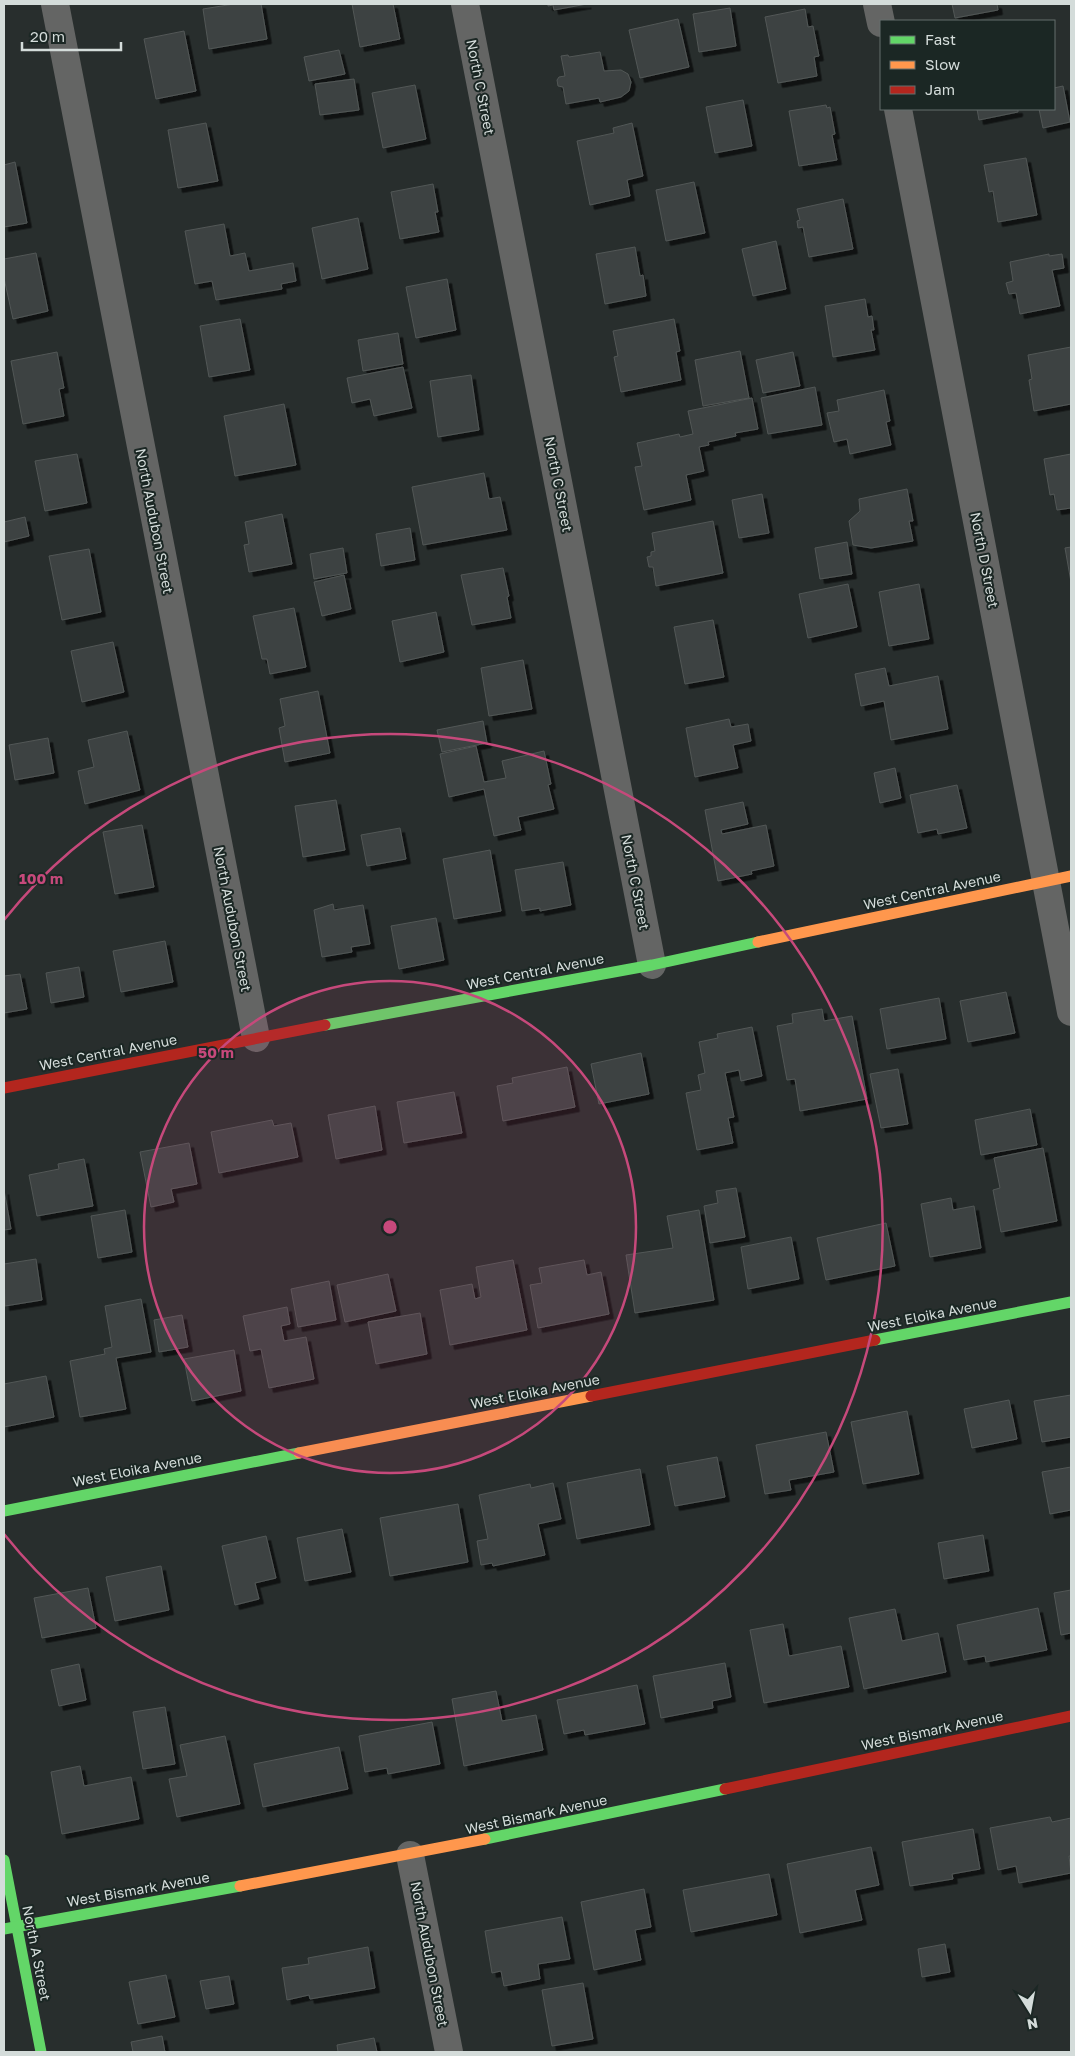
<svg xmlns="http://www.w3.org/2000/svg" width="1075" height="2056" font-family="'Golos Text',sans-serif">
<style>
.building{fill:#3d4242;stroke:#525756;filter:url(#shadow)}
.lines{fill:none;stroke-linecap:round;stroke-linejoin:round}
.street{stroke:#646564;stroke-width:28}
.fast{stroke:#63d668;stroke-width:11}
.slow{stroke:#ff974d;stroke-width:11}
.jam{stroke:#b3261e;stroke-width:11}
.ring{fill:none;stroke:#c6497b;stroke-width:2.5}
.labels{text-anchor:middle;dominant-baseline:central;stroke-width:4;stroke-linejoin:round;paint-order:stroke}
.street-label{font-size:14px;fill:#d4dcda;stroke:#1b2724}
.centre{fill:#c6497b;stroke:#1b2724;stroke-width:2.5}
.ring-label{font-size:15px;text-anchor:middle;font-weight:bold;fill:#c6497b;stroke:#1b2724;stroke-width:4;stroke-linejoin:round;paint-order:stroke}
</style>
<defs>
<filter id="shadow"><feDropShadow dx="4.5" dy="4.5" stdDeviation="0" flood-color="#0009"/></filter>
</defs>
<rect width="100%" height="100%" fill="#282e2d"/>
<g class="building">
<polygon points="234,4 261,4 267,39 209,49 203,9"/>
<polygon points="352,4 393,4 400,39 360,47"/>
<polygon points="548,4 587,4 554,10 553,5 548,6"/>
<polygon points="952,4 997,4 998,10 955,18"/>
<polygon points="730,8 736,46 699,52 693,14"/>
<polygon points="805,9 808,27 813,26 819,56 814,57 817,76 778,83 765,17"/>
<polygon points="678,19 689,67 640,78 629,30"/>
<polygon points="184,31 196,91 156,99 144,39"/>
<polygon points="339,50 345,74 309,81 304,57"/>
<polygon points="600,52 604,71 621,70 628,74 631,82 629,91 621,97 600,102 599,98 566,104 563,87 558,86 557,80 559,77 565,76 561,56 568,55 569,57"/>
<polygon points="354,79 359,110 320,115 315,84"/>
<polygon points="415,85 426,139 383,148 372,93"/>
<polygon points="1063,86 1070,122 1043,128 1039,109 1054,109 1054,88"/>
<polygon points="743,100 752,146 715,153 706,107"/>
<polygon points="826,105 827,108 830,107 835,134 832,135 837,160 799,166 789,111"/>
<polygon points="977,109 1018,109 1018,112 979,120"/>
<polygon points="206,123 218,181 178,188 168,130"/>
<polygon points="632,123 643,176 627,180 630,196 590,205 577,141 614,133 613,128"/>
<polygon points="1026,158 1037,215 998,222 993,191 989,192 984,165"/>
<polygon points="15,162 27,223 4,227 4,165"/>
<polygon points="694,182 705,233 666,241 656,190"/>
<polygon points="433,184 438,212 435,212 439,232 400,239 391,192"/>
<polygon points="843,199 853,249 809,257 803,227 798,228 797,221 800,220 797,209"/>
<polygon points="358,218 368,269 322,279 312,228"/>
<polygon points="224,224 230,256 245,253 249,271 293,263 296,281 281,284 282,289 216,300 212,281 195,284 185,231"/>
<polygon points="776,241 786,289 753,296 742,249"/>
<polygon points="635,247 640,276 643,275 646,296 605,304 596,254"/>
<polygon points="36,253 48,311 13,319 4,278 4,259"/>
<polygon points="1049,254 1049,256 1062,254 1064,268 1052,270 1060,306 1020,314 1016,293 1009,294 1006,283 1013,281 1010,262"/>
<polygon points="447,279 456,330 416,338 406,287"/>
<polygon points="865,299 868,317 872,316 874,330 871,330 875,350 833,357 825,306"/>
<polygon points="240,319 250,370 209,377 200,326"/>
<polygon points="674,319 680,351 676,352 681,380 621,392 614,357 618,356 613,331"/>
<polygon points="398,333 403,364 363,371 358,340"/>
<polygon points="1071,347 1071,404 1034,411 1029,380 1032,379 1028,355"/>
<polygon points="740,351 749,398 703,406 695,360"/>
<polygon points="57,352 64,388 59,389 64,416 23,424 11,361"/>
<polygon points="793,352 800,386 763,393 756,360"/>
<polygon points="403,367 412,408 374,416 370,399 352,403 347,378"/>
<polygon points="471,375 479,430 438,437 430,381"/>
<polygon points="815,387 822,425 768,434 761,398"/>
<polygon points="884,390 890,421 886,422 891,445 850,454 847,439 834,442 827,413 839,411 837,400"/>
<polygon points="752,398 758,429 735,433 736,436 708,442 709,445 699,447 704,471 686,475 691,500 644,510 635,467 642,466 637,443 679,434 680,437 693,434 688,411"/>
<polygon points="284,404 296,465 235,476 224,416"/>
<polygon points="77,454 87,503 45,511 35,461"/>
<polygon points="1071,454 1071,508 1057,510 1054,494 1050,495 1044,459"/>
<polygon points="484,473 489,499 500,497 507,530 423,545 412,487"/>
<polygon points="907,489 913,521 909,521 913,541 871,548 853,545 849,521 860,511 859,499"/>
<polygon points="762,494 769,533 739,538 732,500"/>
<polygon points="282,514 292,564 249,572 244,545 249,544 245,522"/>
<polygon points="25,517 29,536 4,542 4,522"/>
<polygon points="713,521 723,573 656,586 653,567 649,567 647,557 651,556 651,552 655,551 652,533"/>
<polygon points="410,528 415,560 381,566 376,534"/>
<polygon points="847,542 852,574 820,579 815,548"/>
<polygon points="1071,547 1071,582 1065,548"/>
<polygon points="343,548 347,573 314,579 310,554"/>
<polygon points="89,549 101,612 62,620 49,556"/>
<polygon points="503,568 509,596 507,597 511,618 472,625 461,575"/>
<polygon points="344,575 351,609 322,616 314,582"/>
<polygon points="848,584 857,627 808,638 799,594"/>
<polygon points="919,584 929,639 889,646 879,592"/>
<polygon points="294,608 306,667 270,674 267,659 262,659 253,616"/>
<polygon points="436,612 444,652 400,662 392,621"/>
<polygon points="713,620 724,677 685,684 674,627"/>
<polygon points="113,642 124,692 82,702 71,651"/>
<polygon points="523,660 532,709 489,716 481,668"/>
<polygon points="885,668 889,686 938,676 948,729 891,740 884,701 861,706 855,674"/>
<polygon points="318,691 330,753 285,762 279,728 285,726 280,699"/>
<polygon points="729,719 731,727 748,724 751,741 733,745 738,768 695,777 686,728"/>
<polygon points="483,721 487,743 442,752 437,730"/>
<polygon points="127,731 140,790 85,804 78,771 94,767 88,740"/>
<polygon points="48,738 54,773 15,780 9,745"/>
<polygon points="476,746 484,782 506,778 502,761 544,751 551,784 548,785 554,809 518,817 521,830 494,836 484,789 449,797 440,754"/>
<polygon points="895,768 901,798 880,803 874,773"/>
<polygon points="957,785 967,828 938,834 937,829 918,833 910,795"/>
<polygon points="336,800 345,850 303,857 295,806"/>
<polygon points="743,802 748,824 721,830 722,834 766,825 774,866 751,871 752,874 718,881 705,810"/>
<polygon points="142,825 154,887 115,894 103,832"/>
<polygon points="400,828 406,859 367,866 361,835"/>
<polygon points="490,850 501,911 454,919 443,859"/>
<polygon points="563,862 571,905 540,911 540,908 522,911 515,870"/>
<polygon points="333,904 334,910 363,905 370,944 351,947 352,952 322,957 314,910"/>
<polygon points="436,918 444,960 399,969 391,926"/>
<polygon points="165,941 173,982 121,992 113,951"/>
<polygon points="79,967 84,997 51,1003 46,973"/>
<polygon points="20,974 27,1009 4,1013 4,976"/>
<polygon points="1006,992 1015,1033 968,1042 960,1001"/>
<polygon points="939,998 946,1039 887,1049 880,1009"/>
<polygon points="822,1009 824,1021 852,1016 867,1099 800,1111 795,1079 787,1080 777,1026 793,1023 792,1014"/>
<polygon points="752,1027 762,1076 741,1081 739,1070 725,1073 734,1117 728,1118 733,1143 697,1150 686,1093 701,1090 698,1075 705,1073 699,1042 718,1038 717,1034"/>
<polygon points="641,1053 649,1094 599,1104 591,1064"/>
<polygon points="567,1067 575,1107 503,1121 497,1086 513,1083 512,1078"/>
<polygon points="898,1069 908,1124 881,1128 870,1074"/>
<polygon points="454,1092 462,1133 404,1143 397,1102"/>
<polygon points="375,1106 382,1150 336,1159 328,1115"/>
<polygon points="1030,1109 1037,1145 981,1155 975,1120"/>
<polygon points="272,1120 274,1126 291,1123 298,1157 219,1173 211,1132"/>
<polygon points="189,1143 197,1184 171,1189 174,1202 151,1207 140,1152"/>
<polygon points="1043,1148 1057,1221 1001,1232 993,1190 1000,1188 994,1158"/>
<polygon points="84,1159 93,1206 37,1216 29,1175 59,1169 58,1164"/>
<polygon points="736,1188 745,1237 710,1243 704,1206 718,1203 716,1191"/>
<polygon points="4,1190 11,1229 4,1230"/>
<polygon points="951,1198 953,1210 974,1206 981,1248 930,1257 921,1204"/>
<polygon points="125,1210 132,1252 98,1258 91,1216"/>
<polygon points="699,1210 714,1300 635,1313 626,1255 673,1248 667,1216"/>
<polygon points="886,1223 895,1266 826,1280 817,1238"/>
<polygon points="791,1237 799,1279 748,1289 741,1247"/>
<polygon points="36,1259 42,1300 5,1306 4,1264"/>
<polygon points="513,1260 527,1330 450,1345 440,1290 472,1284 475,1299 481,1297 476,1267"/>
<polygon points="584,1260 587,1275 601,1272 609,1314 538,1328 530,1285 542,1283 539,1268"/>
<polygon points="388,1274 396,1311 345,1322 337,1285"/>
<polygon points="329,1281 336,1320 298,1327 291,1289"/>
<polygon points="141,1299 151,1352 116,1358 126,1409 80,1417 70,1361 105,1354 104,1349 112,1347 105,1306"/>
<polygon points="287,1307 290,1324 281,1326 284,1341 306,1337 314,1379 269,1388 261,1349 250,1351 243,1316"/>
<polygon points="420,1313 427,1354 376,1364 368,1322"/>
<polygon points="182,1315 188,1347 159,1352 154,1320"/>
<polygon points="234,1350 241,1391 192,1401 184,1359"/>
<polygon points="46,1376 54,1417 4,1427 4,1384"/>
<polygon points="1071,1395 1071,1437 1042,1442 1034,1401"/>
<polygon points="1009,1400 1017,1439 972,1448 964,1409"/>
<polygon points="907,1411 919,1474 863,1484 851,1422"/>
<polygon points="826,1432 834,1472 789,1480 791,1490 765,1494 756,1445"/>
<polygon points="717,1457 725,1497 675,1506 667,1466"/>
<polygon points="1071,1467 1071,1510 1050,1514 1042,1472"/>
<polygon points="640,1469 650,1525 577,1539 567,1483"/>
<polygon points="553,1483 561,1519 538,1524 545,1555 493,1566 492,1563 481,1565 477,1541 488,1539 479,1495 530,1484 531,1488"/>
<polygon points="458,1504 468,1562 390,1576 380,1518"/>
<polygon points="342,1529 351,1572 305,1581 297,1538"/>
<polygon points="983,1535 989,1571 944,1579 938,1543"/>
<polygon points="266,1536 276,1578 255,1583 259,1599 235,1605 222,1546"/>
<polygon points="161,1566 169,1610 115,1621 106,1577"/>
<polygon points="88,1588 96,1628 42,1638 34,1598"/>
<polygon points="1071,1590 1071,1633 1061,1635 1054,1593"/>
<polygon points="1038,1608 1047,1650 986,1662 985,1656 964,1660 957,1625"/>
<polygon points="895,1609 902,1641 938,1633 946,1672 864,1689 849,1618"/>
<polygon points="783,1624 789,1656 841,1646 849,1687 764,1703 750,1630"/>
<polygon points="725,1663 731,1697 712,1701 713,1708 661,1718 653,1676"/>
<polygon points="79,1664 86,1700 59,1706 51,1670"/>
<polygon points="637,1685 645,1724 585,1735 584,1730 564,1734 557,1700"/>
<polygon points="496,1691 502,1721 536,1715 543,1750 464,1766 452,1699"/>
<polygon points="165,1707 175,1764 143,1769 133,1712"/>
<polygon points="432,1722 440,1764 388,1774 387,1768 365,1772 359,1736"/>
<polygon points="225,1736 240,1804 177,1817 169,1779 187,1776 180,1745"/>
<polygon points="339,1747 348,1789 263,1807 254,1764"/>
<polygon points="80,1766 84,1786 131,1777 139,1819 62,1834 51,1772"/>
<polygon points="1050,1817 1052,1822 1071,1818 1071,1856 1069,1856 1071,1873 1019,1883 1016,1866 998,1870 990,1828"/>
<polygon points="973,1829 980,1869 952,1874 953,1879 910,1886 902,1842"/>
<polygon points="871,1847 879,1885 855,1890 862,1920 800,1933 787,1864"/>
<polygon points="769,1874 777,1915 691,1932 683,1890"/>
<polygon points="644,1889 651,1927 635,1930 641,1960 594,1970 581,1902"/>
<polygon points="562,1917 570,1959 538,1964 540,1979 504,1986 501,1971 492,1973 485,1931"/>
<polygon points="945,1944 950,1972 922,1977 918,1949"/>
<polygon points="368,1947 375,1988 310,1999 309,1995 287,2000 282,1968 309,1964 308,1958"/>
<polygon points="166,1975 175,2017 138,2024 129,1982"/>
<polygon points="229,1976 234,2004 206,2009 200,1981"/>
<polygon points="583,1983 593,2039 552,2046 542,1990"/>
<polygon points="162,2036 165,2052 133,2052 131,2042"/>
<polygon points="374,2038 377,2052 338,2052 337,2045"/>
</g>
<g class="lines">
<g class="street">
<polyline points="55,4 256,1038"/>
<polyline points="465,4 652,965"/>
<polyline points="877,4 881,23"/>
<polyline points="898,109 1071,1012"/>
<polyline points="410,1855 449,2052"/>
</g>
<g class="fast">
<polyline points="325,1025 652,965 758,942"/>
<polyline points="875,1340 1071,1302"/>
<polyline points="4,1511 299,1453"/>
<polyline points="485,1839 725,1789"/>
<polyline points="4,1860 41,2052"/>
<polyline points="4,1929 240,1886"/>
</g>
<g class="slow">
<polyline points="758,942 1071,876"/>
<polyline points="299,1453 591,1396"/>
<polyline points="240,1886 485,1839"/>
</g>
<g class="jam">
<polyline points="4,1088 325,1025"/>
<polyline points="591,1396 875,1340"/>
<polyline points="725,1789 1071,1716"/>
</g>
</g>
<circle cx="390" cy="1227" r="246" fill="#c6497b" fill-opacity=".12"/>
<g class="ring">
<circle cx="390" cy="1227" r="246"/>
<path d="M4 920A493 493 0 1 1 4 1534"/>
</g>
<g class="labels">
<g class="street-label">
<text transform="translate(481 87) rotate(79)">North C Street</text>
<text transform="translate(559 484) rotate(79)">North C Street</text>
<text transform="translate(155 521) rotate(79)">North Audubon Street</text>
<text transform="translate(985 560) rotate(79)">North D Street</text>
<text transform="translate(636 882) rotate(79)">North C Street</text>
<text transform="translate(932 890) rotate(-12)">West Central Avenue</text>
<text transform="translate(233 919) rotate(79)">North Audubon Street</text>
<text transform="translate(535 971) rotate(-11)">West Central Avenue</text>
<text transform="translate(108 1052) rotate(-11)">West Central Avenue</text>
<text transform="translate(932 1314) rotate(-11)">West Eloika Avenue</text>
<text transform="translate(535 1391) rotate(-11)">West Eloika Avenue</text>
<text transform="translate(137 1469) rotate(-11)">West Eloika Avenue</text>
<text transform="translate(932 1730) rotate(-12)">West Bismark Avenue</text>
<text transform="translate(536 1814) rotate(-12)">West Bismark Avenue</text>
<text transform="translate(138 1889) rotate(-10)">West Bismark Avenue</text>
<text transform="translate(37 1953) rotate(79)">North A Street</text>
<text transform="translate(430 1954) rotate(79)">North Audubon Street</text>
</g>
</g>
<circle cx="390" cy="1227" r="8" class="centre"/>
<g class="ring-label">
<text x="41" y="884">100 m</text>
<text x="216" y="1058">50 m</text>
</g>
<rect width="1075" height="2056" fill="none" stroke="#d4dcda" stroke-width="10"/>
<rect x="880" y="20" width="175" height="90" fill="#1b2724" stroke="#656f6d"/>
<rect x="890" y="36" width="25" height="8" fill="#63d668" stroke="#656f6d"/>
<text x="925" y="45" font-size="15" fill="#d4dcda">Fast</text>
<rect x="890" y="61" width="25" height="8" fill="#ff974d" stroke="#656f6d"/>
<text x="925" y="70" font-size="15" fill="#d4dcda">Slow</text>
<rect x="890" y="86" width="25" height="8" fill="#b3261e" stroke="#656f6d"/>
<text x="925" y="95" font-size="15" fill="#d4dcda">Jam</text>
<g transform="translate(1030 2011) rotate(169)" stroke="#1b2724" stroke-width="4" paint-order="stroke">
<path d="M0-4L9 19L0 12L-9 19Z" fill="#d4dcda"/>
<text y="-8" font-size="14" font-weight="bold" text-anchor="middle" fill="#d4dcda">N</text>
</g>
<path d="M22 42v8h99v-8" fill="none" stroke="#d4dcda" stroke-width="2.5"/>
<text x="30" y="42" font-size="15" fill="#d4dcda" stroke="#1b2724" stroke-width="4" paint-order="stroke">20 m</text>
</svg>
